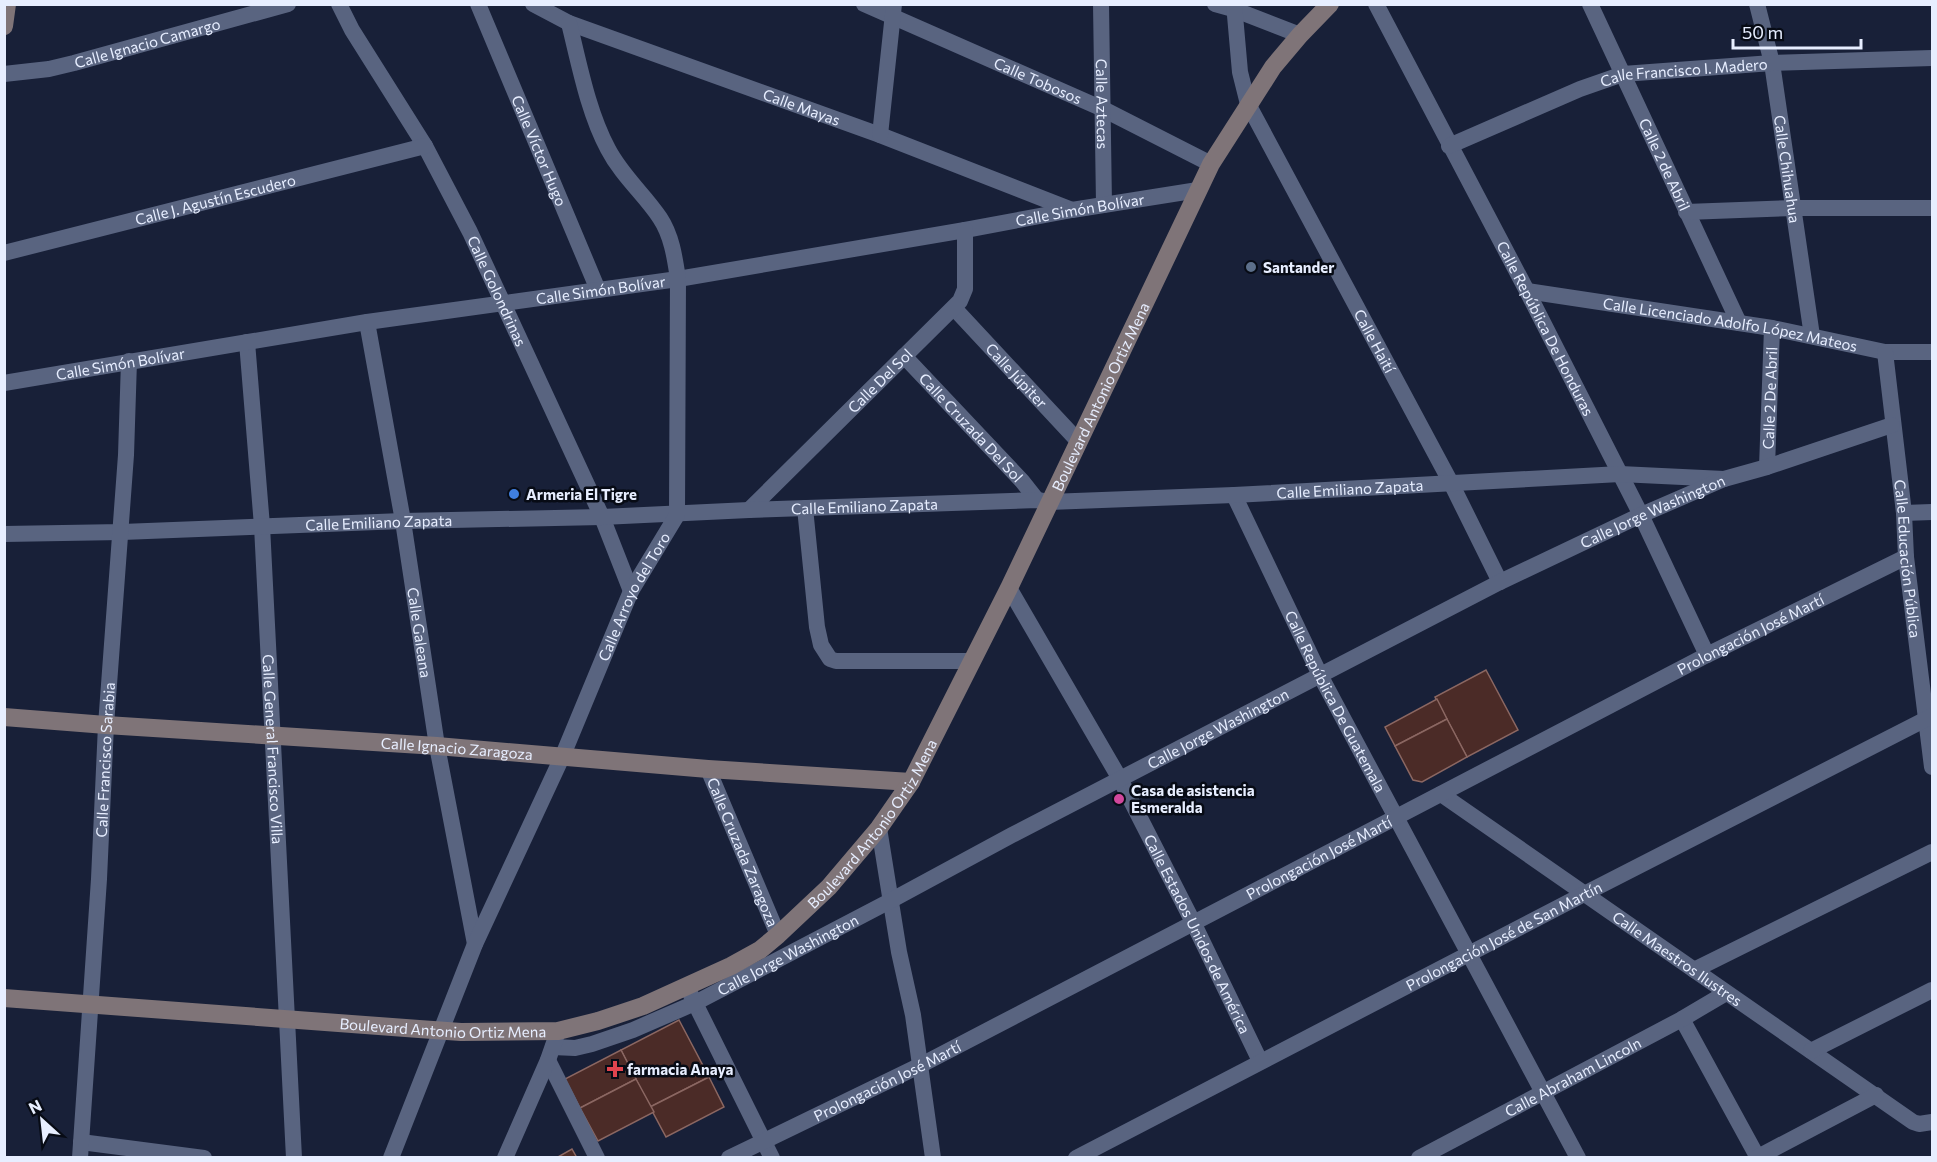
<svg xmlns="http://www.w3.org/2000/svg" width="1937" height="1162" font-family="Commissioner,sans-serif">
<style>
.building{fill:#4b2b27;stroke:#8b6762;stroke-width:1.5}
.lines{fill:none;stroke-linecap:round;stroke-linejoin:round}
.street{stroke:#596480;stroke-width:16}
.secondary{stroke:#7f7478;stroke-width:18}
.service-dot{fill:#5c6f8a;stroke:#070b15;stroke-width:2}
.shop-dot{fill:#3f7fe0;stroke:#070b15;stroke-width:2}
.hotel-dot{fill:#d1479c;stroke:#070b15;stroke-width:2}
.health-dot{fill:#e0444e;stroke:#070b15;stroke-width:2}
.labels{text-anchor:middle;dominant-baseline:central;stroke-width:5;stroke-linejoin:round;paint-order:stroke}
.street-label{font-size:15px;fill:#e7eeff;stroke:#070b15}
.poi-label{font-size:15px;font-weight:bold;fill:#e7eeff;stroke:#070b15;text-anchor:start}
</style>
<rect width="100%" height="100%" fill="#182038"/>
<g class="building">
<polygon points="1486,670 1518,730 1467,757 1435,697"/>
<polygon points="1437,699 1447,719 1395,746 1385,727"/>
<polygon points="1447,719 1467,757 1422,782 1413,780 1395,746"/>
<polygon points="679,1020 709,1077 650,1107 621,1050"/>
<polygon points="621,1050 636,1079 580,1108 565,1079"/>
<polygon points="709,1077 724,1107 666,1137 650,1107"/>
<polygon points="636,1079 654,1112 598,1141 580,1108"/>
<polygon points="572,1149 577,1158 556,1158"/>
</g>
<g class="lines">
<g class="street">
<path id="s1" d="M339,4L352,30L425,146L470,232L602,517L631,591"/>
<path id="s2" d="M478,4L598,290"/>
<path id="s3" d="M533,4L569,23L880,135L1072,210"/>
<path id="s4" d="M864,4L1103,109L1211,164"/>
<path id="s5" d="M1101,4L1104,205"/>
<polyline points="1215,4 1233,9 1300,35"/>
<path id="s6" d="M1234,4L1240,72L1248,104L1451,483L1500,582"/>
<path id="s7" d="M1376,4L1527,291L1641,515L1707,655"/>
<path id="s8" d="M1590,4L1739,323"/>
<path id="s9" d="M1757,4L1772,63L1812,336"/>
<path id="s10" d="M4,74L49,69L74,63L288,4"/>
<polyline points="880,135 894,4"/>
<path id="s11" d="M1449,146L1580,89L1623,74L1772,63L1932,58"/>
<polyline points="1686,212 1794,208 1932,208"/>
<path id="s12" d="M4,253L425,146"/>
<path id="s13" d="M1527,291L1772,328L1885,352H1932"/>
<path id="s14" d="M954,308L1078,441"/>
<path id="s15" d="M367,322L403,521L437,746L475,944"/>
<path id="s16" d="M247,342L262,526L294,1158"/>
<path id="s17" d="M1885,352L1904,513L1906,557L1932,767"/>
<path id="s18" d="M904,356L1022,481L1037,500"/>
<path id="s19" d="M4,383L367,322L678,279L965,230L1072,210L1198,190"/>
<path id="s20" d="M1767,467L1772,328"/>
<path id="s21" d="M1234,495L1320,675L1578,1158"/>
<polyline points="805,508 817,627 821,645 830,659 836,661 972,661"/>
<path id="s22" d="M749,510L960,301L965,289V230"/>
<polyline points="1904,513 1932,512"/>
<path id="s23" d="M4,534L122,532L403,521L602,517L749,510L1037,500L1049,502L1234,495L1620,474L1724,479"/>
<path id="s24" d="M1009,588L1120,779L1193,922L1260,1061"/>
<path id="s25" d="M708,769L778,935"/>
<path id="s26" d="M1441,794L1913,1122L1919,1124L1932,1122"/>
<polyline points="879,828 899,952 913,1015 933,1158"/>
<polyline points="1694,970 1932,852"/>
<polyline points="690,993 772,1158"/>
<polyline points="1682,1019 1758,1158"/>
<path id="s27" d="M553,1047L575,1048L592,1044L633,1030L695,1003L890,901L1012,835L1500,582L1641,515L1724,479L1767,467L1892,425"/>
<polyline points="1811,1051 1932,990"/>
<polyline points="548,1060 597,1158"/>
<polyline points="81,1142 204,1158"/>
<path id="s28" d="M80,1158L99,879L106,725L126,455L129,361"/>
<path id="s29" d="M391,1158L475,944L563,755L631,591L677,515L678,279C675,259 672,236 660,218C644,194 622,176 608,149C588,112 579,63 569,23"/>
<polyline points="505,1158 548,1060 556,1037"/>
<path id="s30" d="M729,1158L921,1065L1707,655L1906,557"/>
<path id="s31" d="M1076,1158L1586,893L1932,716"/>
<path id="s32" d="M1419,1158L1682,1019L1726,993"/>
<polyline points="1756,1158 1876,1095"/>
</g>
<g class="secondary">
<polyline points="4,26 7,4"/>
<path id="s33" d="M4,717L106,725L437,746L708,769L911,782"/>
<path id="s34" d="M4,998L419,1029L461,1032L558,1031L598,1021L643,1006L731,966L760,950L778,935L829,887L879,828L911,782L1009,588L1211,164L1273,67L1300,35L1330,4"/>
</g>
</g>
<circle class="service-dot" cx="1251" cy="267" r="6"/>
<circle class="shop-dot" cx="514" cy="494" r="6"/>
<circle class="hotel-dot" cx="1119" cy="799" r="6"/>
<path class="health-dot" d="M612 1060h6v6h6v6h-6v6h-6v-6h-6v-6h6z"/>
<g class="labels">
<g class="street-label">
<text stroke="none"><textPath href="#s10" startOffset="147">Calle Ignacio Camargo</textPath></text>
<text stroke="none"><textPath href="#s11" startOffset="249">Calle Francisco I. Madero</textPath></text>
<text stroke="none"><textPath href="#s4" startOffset="190">Calle Tobosos</textPath></text>
<text stroke="none"><textPath href="#s5" startOffset="100">Calle Aztecas</textPath></text>
<text stroke="none"><textPath href="#s3" startOffset="288">Calle Mayas</textPath></text>
<text stroke="none"><textPath href="#s2" startOffset="159">Calle Víctor Hugo</textPath></text>
<text stroke="none"><textPath href="#s8" startOffset="177">Calle 2 de Abril</textPath></text>
<text stroke="none"><textPath href="#s9" startOffset="168">Calle Chihuahua</textPath></text>
<text stroke="none"><textPath href="#s12" startOffset="218">Calle J. Agustín Escudero</textPath></text>
<text stroke="none"><textPath href="#s19" startOffset="1090">Calle Simón Bolívar</textPath></text>
<text stroke="none"><textPath href="#s19" startOffset="604">Calle Simón Bolívar</textPath></text>
<text stroke="none"><textPath href="#s1" startOffset="328">Calle Golondrinas</textPath></text>
<text stroke="none"><textPath href="#s13" startOffset="206">Calle Licenciado Adolfo López Mateos</textPath></text>
<text stroke="none"><textPath href="#s7" startOffset="366">Calle República De Honduras</textPath></text>
<text stroke="none"><textPath href="#s6" startOffset="370">Calle Haití</textPath></text>
<text stroke="none"><textPath href="#s19" startOffset="118">Calle Simón Bolívar</textPath></text>
<text stroke="none"><textPath href="#s14" startOffset="92">Calle Júpiter</textPath></text>
<text stroke="none"><textPath href="#s22" startOffset="184">Calle Del Sol</textPath></text>
<text stroke="none"><textPath href="#s34" startOffset="1430">Boulevard Antonio Ortiz Mena</textPath></text>
<text stroke="none"><textPath href="#s20" startOffset="69">Calle 2 De Abril</textPath></text>
<text stroke="none"><textPath href="#s18" startOffset="98">Calle Cruzada Del Sol</textPath></text>
<text stroke="none"><textPath href="#s23" startOffset="1347">Calle Emiliano Zapata</textPath></text>
<text stroke="none"><textPath href="#s23" startOffset="861">Calle Emiliano Zapata</textPath></text>
<text stroke="none"><textPath href="#s27" startOffset="1227">Calle Jorge Washington</textPath></text>
<text stroke="none"><textPath href="#s23" startOffset="375">Calle Emiliano Zapata</textPath></text>
<text stroke="none"><textPath href="#s17" startOffset="208">Calle Educación Pública</textPath></text>
<text stroke="none"><textPath href="#s29" startOffset="612">Calle Arroyo del Toro</textPath></text>
<text stroke="none"><textPath href="#s15" startOffset="315">Calle Galeana</textPath></text>
<text stroke="none"><textPath href="#s30" startOffset="1148">Prolongación José Martí</textPath></text>
<text stroke="none"><textPath href="#s21" startOffset="230">Calle República De Guatemala</textPath></text>
<text stroke="none"><textPath href="#s27" startOffset="741">Calle Jorge Washington</textPath></text>
<text stroke="none"><textPath href="#s33" startOffset="454">Calle Ignacio Zaragoza</textPath></text>
<text stroke="none"><textPath href="#s16" startOffset="408">Calle General Francisco Villa</textPath></text>
<text stroke="none"><textPath href="#s28" startOffset="399">Calle Francisco Sarabia</textPath></text>
<text stroke="none"><textPath href="#s34" startOffset="944">Boulevard Antonio Ortiz Mena</textPath></text>
<text stroke="none"><textPath href="#s25" startOffset="90">Calle Cruzada Zaragoza</textPath></text>
<text stroke="none"><textPath href="#s30" startOffset="662">Prolongación José Martí</textPath></text>
<text stroke="none"><textPath href="#s24" startOffset="394">Calle Estados Unidos de América</textPath></text>
<text stroke="none"><textPath href="#s31" startOffset="482">Prolongación José de San Martín</textPath></text>
<text stroke="none"><textPath href="#s27" startOffset="255">Calle Jorge Washington</textPath></text>
<text stroke="none"><textPath href="#s26" startOffset="288">Calle Maestros Ilustres</textPath></text>
<text stroke="none"><textPath href="#s34" startOffset="440">Boulevard Antonio Ortiz Mena</textPath></text>
<text stroke="none"><textPath href="#s32" startOffset="174">Calle Abraham Lincoln</textPath></text>
<text stroke="none"><textPath href="#s30" startOffset="176">Prolongación José Martí</textPath></text>
</g>
<g class="poi-label">
<text x="1263" y="267">Santander</text>
<text x="526" y="494">Armeria El Tigre</text>
<text x="1131" y="790">Casa de asistencia<tspan x="1131" dy="17">Esmeralda</tspan></text>
<text x="627" y="1069">farmacia Anaya</text>
</g>
</g>
<rect width="1937" height="1162" fill="none" stroke="#e7eeff" stroke-width="12"/>
<g transform="translate(42 1120) rotate(333)" stroke="#070b15" stroke-width="4.5" paint-order="stroke">
<path d="M0-4.5L10 22L0 15L-10 22Z" fill="#e7eeff"/>
<text y="-9" font-size="16" font-weight="bold" text-anchor="middle" fill="#e7eeff">N</text>
</g>
<path d="M1733 39v9h128v-9" fill="none" stroke="#e7eeff" stroke-width="3"/>
<text x="1742" y="39" font-size="18" fill="#e7eeff" stroke="#070b15" stroke-width="4.5" paint-order="stroke">50 m</text>
</svg>
